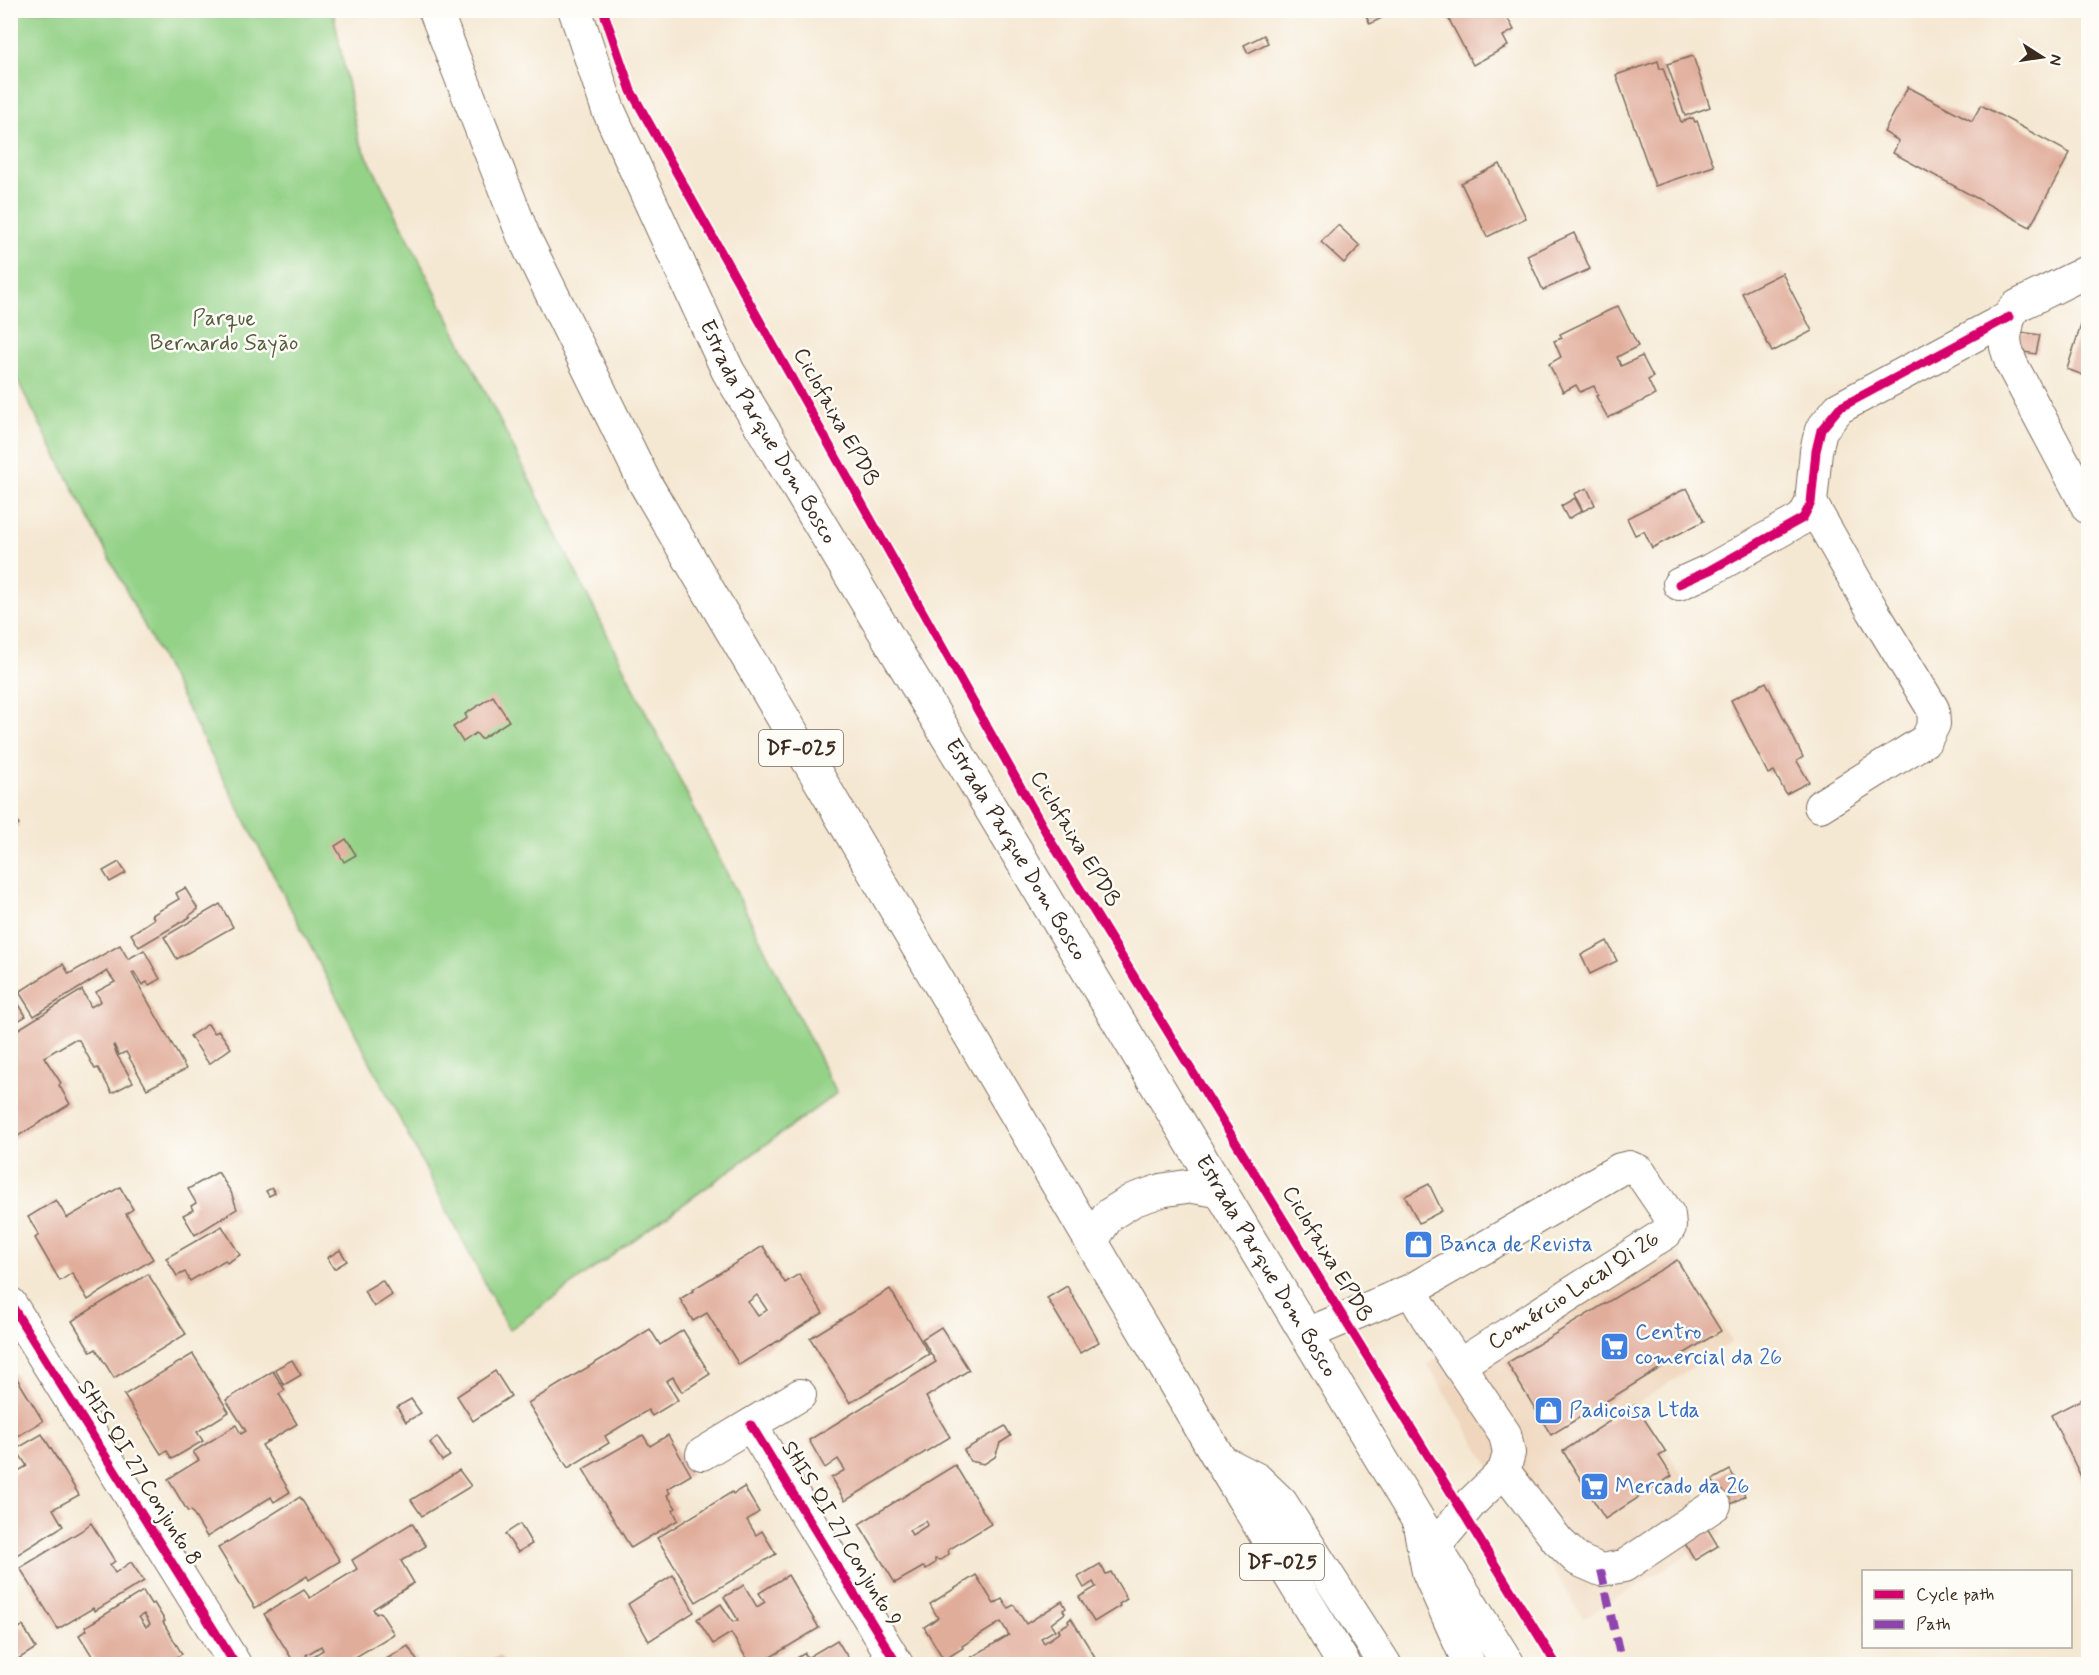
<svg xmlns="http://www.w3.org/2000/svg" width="2099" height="1675" font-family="Mynerve,sans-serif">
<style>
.built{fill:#efd6bc}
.green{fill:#94d288;stroke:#687e53;stroke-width:1.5}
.building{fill:#e1ad9b;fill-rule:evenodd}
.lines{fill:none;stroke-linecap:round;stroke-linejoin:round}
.minor-casing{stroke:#7c6c5d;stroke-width:34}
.major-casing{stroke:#7c6c5d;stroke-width:35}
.minor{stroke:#fff;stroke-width:32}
.major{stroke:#fff;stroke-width:33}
.quiet{stroke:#8e44ad;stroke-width:8;stroke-dasharray:15 8;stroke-linecap:butt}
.cycleway-casing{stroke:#fdfcf7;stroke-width:13}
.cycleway{stroke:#d6006c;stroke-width:9}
.labels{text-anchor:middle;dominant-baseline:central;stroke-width:5;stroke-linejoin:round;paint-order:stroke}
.shield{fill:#fdfcf7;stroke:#75695f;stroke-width:1.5}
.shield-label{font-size:21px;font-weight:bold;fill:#3b2a1e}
.park-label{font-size:22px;fill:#565c3e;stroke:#fdfcf7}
.street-label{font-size:22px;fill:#3b2a1e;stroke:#fdfcf7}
.shop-label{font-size:22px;fill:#366cbe;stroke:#fdfcf7;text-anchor:start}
</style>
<rect width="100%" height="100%" fill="#fdfcf7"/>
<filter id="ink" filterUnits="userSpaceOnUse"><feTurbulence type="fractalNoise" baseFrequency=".0167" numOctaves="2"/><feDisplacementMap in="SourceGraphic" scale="12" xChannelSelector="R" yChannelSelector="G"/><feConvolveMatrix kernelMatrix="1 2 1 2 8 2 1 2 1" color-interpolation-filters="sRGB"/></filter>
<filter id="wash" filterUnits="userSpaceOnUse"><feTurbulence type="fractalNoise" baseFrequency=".008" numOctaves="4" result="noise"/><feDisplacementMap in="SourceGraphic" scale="24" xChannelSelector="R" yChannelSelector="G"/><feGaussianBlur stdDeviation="1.35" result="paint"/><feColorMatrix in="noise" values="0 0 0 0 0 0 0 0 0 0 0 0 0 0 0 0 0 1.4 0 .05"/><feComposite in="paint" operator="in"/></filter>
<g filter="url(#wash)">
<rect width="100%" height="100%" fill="#f5e8d3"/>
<polygon class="built" points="1661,1225 1732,1342 1635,1405 1722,1534 1583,1618 1427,1364"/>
<polygon class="green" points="11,11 333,11 358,138 837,1093 509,1330 11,368"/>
<g id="blocks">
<g class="building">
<polygon points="1363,10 1397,10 1370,24"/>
<polygon points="1444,10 1503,10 1514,30 1503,36 1508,46 1473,65"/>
<polygon points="1264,35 1268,43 1248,53 1244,45"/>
<polygon points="1693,56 1710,107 1685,116 1667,64"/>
<polygon points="1658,61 1660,69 1663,68 1681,122 1693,118 1695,122 1697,121 1714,166 1655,186 1616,75"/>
<polygon points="1908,87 1972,121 1981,105 2070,153 2030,227 1893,153 1899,141 1884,132"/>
<polygon points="1500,164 1526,218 1487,237 1461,183"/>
<polygon points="1338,225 1360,246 1344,263 1321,242"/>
<polygon points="1574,233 1590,269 1543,290 1527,255"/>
<polygon points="1782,273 1812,331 1772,352 1742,293"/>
<polygon points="2088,303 2088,377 2067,369"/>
<polygon points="1618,306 1638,346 1617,357 1621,366 1642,356 1653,377 1648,380 1655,395 1608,418 1596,396 1598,395 1594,386 1580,392 1576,385 1563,392 1549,364 1561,357 1554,341 1562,338 1560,334"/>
<polygon points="2015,331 2040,335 2036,354 2011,350"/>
<polygon points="1587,488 1595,505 1583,511 1574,494"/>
<polygon points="1687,488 1704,521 1652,548 1644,531 1635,535 1627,518"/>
<polygon points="1575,498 1582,511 1568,519 1561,506"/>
<polygon points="1766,682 1803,757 1797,761 1809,782 1786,794 1774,771 1768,774 1731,700"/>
<polygon points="493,696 509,721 481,739 476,733 463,742 453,727 467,718 465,714"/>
<polygon points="15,817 19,825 10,830 10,819"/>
<polygon points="346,839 356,855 344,862 335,846"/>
<polygon points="119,862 126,873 110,882 103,871"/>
<polygon points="185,888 198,909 189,916 190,917 139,947 131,934 154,919 152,915 179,899 176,893"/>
<polygon points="220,904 233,927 177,959 164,937"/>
<polygon points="1607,941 1617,961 1590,974 1581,955"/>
<polygon points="120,945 128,959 144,950 160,979 149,985 147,982 142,985 134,972 132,973 186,1069 147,1089 126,1052 119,1055 114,1045 113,1046 117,1055 133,1082 112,1093 98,1068 95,1069 79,1040 73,1040 44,1057 61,1083 59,1085 70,1104 10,1141 10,1041 16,1038 12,1033 82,990 91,1007 101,1001 96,992 115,982 107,971 34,1016 19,992 63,964 69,974"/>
<polygon points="10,990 26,1016 10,1026"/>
<polygon points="208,1024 214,1033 219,1031 231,1048 209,1064 190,1036"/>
<polygon points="218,1172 231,1192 237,1209 195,1235 183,1215 193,1210 191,1206 196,1203 188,1189"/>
<polygon points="1429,1184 1442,1211 1419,1223 1405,1196"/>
<polygon points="120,1187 133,1209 126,1214 153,1259 88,1300 72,1273 60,1281 35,1238 39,1235 28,1217 56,1200 67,1218"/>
<polygon points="272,1188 275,1193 269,1196 266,1191"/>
<polygon points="222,1226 240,1255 227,1263 225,1260 190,1281 185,1272 177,1276 166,1258"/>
<path d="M763,1246L785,1283L799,1274L823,1313L739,1365L707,1313L693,1321L680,1299L693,1291L692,1290ZM757,1295L767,1310L758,1316L748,1302Z"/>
<polygon points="340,1250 347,1261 334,1269 327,1258"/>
<polygon points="1677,1260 1721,1331 1551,1435 1507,1363"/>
<polygon points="148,1274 186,1334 114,1378 96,1349 91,1352 72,1321"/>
<polygon points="382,1280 392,1295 374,1307 364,1291"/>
<polygon points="1067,1286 1099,1342 1080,1353 1047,1298"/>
<polygon points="890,1289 929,1354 850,1403 810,1338"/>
<polygon points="941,1327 969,1370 926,1397 950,1437 845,1501 831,1478 845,1470 838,1459 825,1468 809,1440 936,1362 922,1339"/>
<polygon points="650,1329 660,1345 683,1330 710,1374 682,1392 673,1377 666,1381 678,1400 652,1416 648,1410 605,1436 609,1443 568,1468 528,1403 620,1348"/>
<polygon points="193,1354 229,1412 197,1432 203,1441 172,1459 167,1451 161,1454 124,1395"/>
<polygon points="292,1360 301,1375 284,1385 275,1369"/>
<polygon points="10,1367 43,1421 10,1441"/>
<polygon points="273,1371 285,1390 279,1394 297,1424 262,1445 290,1492 274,1502 271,1497 207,1537 191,1510 188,1512 168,1479 199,1460 193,1452 236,1425 241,1434 246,1431 226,1400"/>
<polygon points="495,1371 511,1396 473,1421 457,1396"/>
<polygon points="2088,1396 2088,1491 2051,1415"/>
<polygon points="411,1399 421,1413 406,1422 397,1407"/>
<polygon points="1635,1405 1666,1452 1659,1456 1672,1476 1605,1519 1563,1451"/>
<polygon points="1005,1426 1011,1436 1000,1443 995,1457 984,1464 970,1461 964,1450"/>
<polygon points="42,1434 79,1495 53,1509 63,1526 12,1558 10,1471 13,1474 27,1466 16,1449"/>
<polygon points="643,1435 650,1446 668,1435 691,1475 667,1489 670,1493 667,1495 676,1508 673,1510 678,1520 631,1548 583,1469"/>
<polygon points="437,1437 450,1456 442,1461 430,1443"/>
<path d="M955,1465L991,1524L948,1550L949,1554L940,1560L935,1559V1563L926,1569L923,1567L895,1583L859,1524ZM926,1521L928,1525L912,1535L909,1530Z"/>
<polygon points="459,1470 471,1486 422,1516 411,1500"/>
<polygon points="1730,1470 1745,1496 1728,1506 1712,1480"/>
<polygon points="744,1487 759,1512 747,1520 756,1535 762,1531 776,1554 696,1602 657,1538 732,1492 733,1494"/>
<polygon points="300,1497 340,1561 309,1580 307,1576 255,1608 218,1548"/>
<polygon points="91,1523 115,1561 110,1565 115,1573 131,1562 144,1581 95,1611 93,1608 58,1629 20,1568 81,1531"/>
<path d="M412,1523L426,1546L401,1561L414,1583L373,1609L376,1614L380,1612L394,1634L344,1664H295L264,1614L304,1590L310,1598L357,1569L352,1560ZM321,1646L323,1650L309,1659L306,1655Z"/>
<polygon points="1704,1523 1718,1546 1695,1560 1681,1537"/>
<polygon points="520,1524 532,1544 518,1552 505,1534"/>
<polygon points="1100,1564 1106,1574 1111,1572 1127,1599 1119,1604 1120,1606 1094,1622 1079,1597 1096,1587 1093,1582 1084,1588 1078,1577"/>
<polygon points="673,1575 694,1612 649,1641 628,1604"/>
<polygon points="788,1575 819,1628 759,1664 750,1664 731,1633 713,1644 697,1619 721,1604 733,1622 738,1620 724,1597 744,1585 757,1607 765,1602 759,1593"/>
<polygon points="976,1575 994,1604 1002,1599 1008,1608 1014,1605 1026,1624 1062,1601 1066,1608 1063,1610 1065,1613 1051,1624 1055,1630 1041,1638 1044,1643 1060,1632 1058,1629 1069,1623 1068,1621 1071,1618 1095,1657 1081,1664 960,1664 1009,1635 1001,1622 962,1646 963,1648 944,1660 924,1627 938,1618 930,1604"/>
<path d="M143,1591L151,1604L154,1603L165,1621L163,1622L182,1654L164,1664H97L79,1635L87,1630L85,1627ZM144,1614L150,1624L146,1627L139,1617Z"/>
<polygon points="23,1626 36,1648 15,1661 10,1654 10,1633"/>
<polygon points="837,1640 852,1664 787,1664 805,1653 807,1658"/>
<polygon points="408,1646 419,1664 378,1664"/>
<polygon points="499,1656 505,1664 491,1664 489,1663"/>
</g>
</g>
</g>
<g filter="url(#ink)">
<use href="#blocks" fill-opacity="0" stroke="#7c6c5d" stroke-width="1.5"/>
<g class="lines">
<defs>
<g id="minor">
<polyline points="2088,271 2017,306 2013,310 2009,317 2005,337 2006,347 2011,363 2088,508"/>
<polyline points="1811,503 1873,611 1933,709 1934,724 1926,740 1820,806"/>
<polyline points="1679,584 1710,570 1803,518 1811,503 1816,451 1821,430 1839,408 2009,317"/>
<polyline points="1411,1290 1426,1316 1505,1434 1509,1453 1504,1471 1472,1502 1435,1546"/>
<polyline points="10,1303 235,1664"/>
<polyline points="1307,1334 1411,1290 1620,1169 1629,1167 1639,1171 1669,1215 1670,1227 1666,1233 1459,1365"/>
<polyline points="751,1425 897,1664"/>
<polyline points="702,1454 800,1395"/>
<polyline points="1220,1460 1257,1479 1281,1502 1385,1664"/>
<polyline points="1504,1471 1558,1541 1578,1560 1601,1570 1624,1566 1715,1505"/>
<polyline points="1419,1525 1428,1572 1469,1664"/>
</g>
<g id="major">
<polyline points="435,10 523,235 645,483 1220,1460 1344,1664"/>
<path id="s1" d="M575,10L608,109L728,371L1418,1520L1508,1664"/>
<polyline points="1091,1241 1109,1215 1133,1200 1163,1190 1190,1186 1220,1191"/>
</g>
</defs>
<use href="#minor" class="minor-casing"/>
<use href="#major" class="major-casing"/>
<use href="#minor" class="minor"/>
<use href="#major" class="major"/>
<polyline class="quiet" points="1601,1570 1622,1664"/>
<defs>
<g id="cycleway">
<polyline points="603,10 631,91 1052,843 1556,1664"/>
<polyline points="1679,584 1710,570 1803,518 1811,503 1816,451 1821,430 1839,408 2009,317"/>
<polyline points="10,1303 235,1664"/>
<polyline points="751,1425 897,1664"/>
</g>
</defs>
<use href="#cycleway" class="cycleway-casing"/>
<use href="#cycleway" class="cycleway"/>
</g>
</g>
<defs>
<symbol id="shop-square" viewBox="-11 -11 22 22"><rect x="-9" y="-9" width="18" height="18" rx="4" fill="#3f7fe0" stroke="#fdfcf7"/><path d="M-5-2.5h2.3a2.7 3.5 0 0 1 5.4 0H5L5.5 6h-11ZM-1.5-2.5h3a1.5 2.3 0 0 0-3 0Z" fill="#fff"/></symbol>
<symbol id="supermarket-square" viewBox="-11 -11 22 22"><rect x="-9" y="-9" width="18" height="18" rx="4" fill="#3f7fe0" stroke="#fdfcf7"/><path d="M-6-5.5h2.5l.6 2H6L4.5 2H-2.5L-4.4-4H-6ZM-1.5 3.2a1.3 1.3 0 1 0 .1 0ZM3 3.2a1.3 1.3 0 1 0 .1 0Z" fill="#fff"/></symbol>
</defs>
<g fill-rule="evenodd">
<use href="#shop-square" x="1402" y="1228" width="33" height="33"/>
<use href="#supermarket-square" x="1598" y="1330" width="33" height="33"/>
<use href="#shop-square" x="1532" y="1394" width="33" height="33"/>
<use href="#supermarket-square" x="1578" y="1470" width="33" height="33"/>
</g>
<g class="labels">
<g class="shield">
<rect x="759" y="730" width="84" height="36" rx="4.5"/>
<rect x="1240" y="1544" width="84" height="36" rx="4.5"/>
</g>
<g class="shield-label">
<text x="801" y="748">DF-025</text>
<text x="1282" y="1562">DF-025</text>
</g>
<g class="park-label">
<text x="224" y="319">Parque<tspan x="224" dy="25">Bernardo Sayão</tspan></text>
</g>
<g class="street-label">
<text transform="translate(836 417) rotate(61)">Ciclofaixa EPDB</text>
<text stroke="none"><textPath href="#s1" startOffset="465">Estrada Parque Dom Bosco</textPath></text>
<text transform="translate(1075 839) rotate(59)">Ciclofaixa EPDB</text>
<text stroke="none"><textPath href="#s1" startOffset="951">Estrada Parque Dom Bosco</textPath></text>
<text transform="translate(1327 1254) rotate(59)">Ciclofaixa EPDB</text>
<text stroke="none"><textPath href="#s1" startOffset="1437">Estrada Parque Dom Bosco</textPath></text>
<text transform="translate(1574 1291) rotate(-33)">Comércio Local Qi 26</text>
<text transform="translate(139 1473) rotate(58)">SHIS QI 27 Conjunto 8</text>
<text transform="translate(841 1534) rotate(59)">SHIS QI 27 Conjunto 9</text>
</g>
<g class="shop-label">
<text x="1440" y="1245">Banca de Revista</text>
<text x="1635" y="1333">Centro<tspan x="1635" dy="25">comercial da 26</tspan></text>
<text x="1569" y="1411">Padicoisa Ltda</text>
<text x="1615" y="1487">Mercado da 26</text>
</g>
</g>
<rect width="2099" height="1675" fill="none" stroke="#fdfcf7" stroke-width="36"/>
<rect x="1862" y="1570" width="210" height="78" fill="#fdfcf7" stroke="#afa8a0" stroke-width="1.5"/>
<rect x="1874" y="1590" width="30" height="9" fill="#d6006c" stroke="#afa8a0" stroke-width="1.5"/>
<text x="1916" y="1600" font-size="18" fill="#3b2a1e">Cycle path</text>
<rect x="1874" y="1620" width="30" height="9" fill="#8e44ad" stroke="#afa8a0" stroke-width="1.5"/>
<text x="1916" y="1630" font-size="18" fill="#3b2a1e">Path</text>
<g transform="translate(2042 57) rotate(102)" stroke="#fdfcf7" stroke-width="4.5" paint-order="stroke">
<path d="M0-4.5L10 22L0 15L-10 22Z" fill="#3b2a1e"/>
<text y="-9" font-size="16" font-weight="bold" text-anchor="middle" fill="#3b2a1e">N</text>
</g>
</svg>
